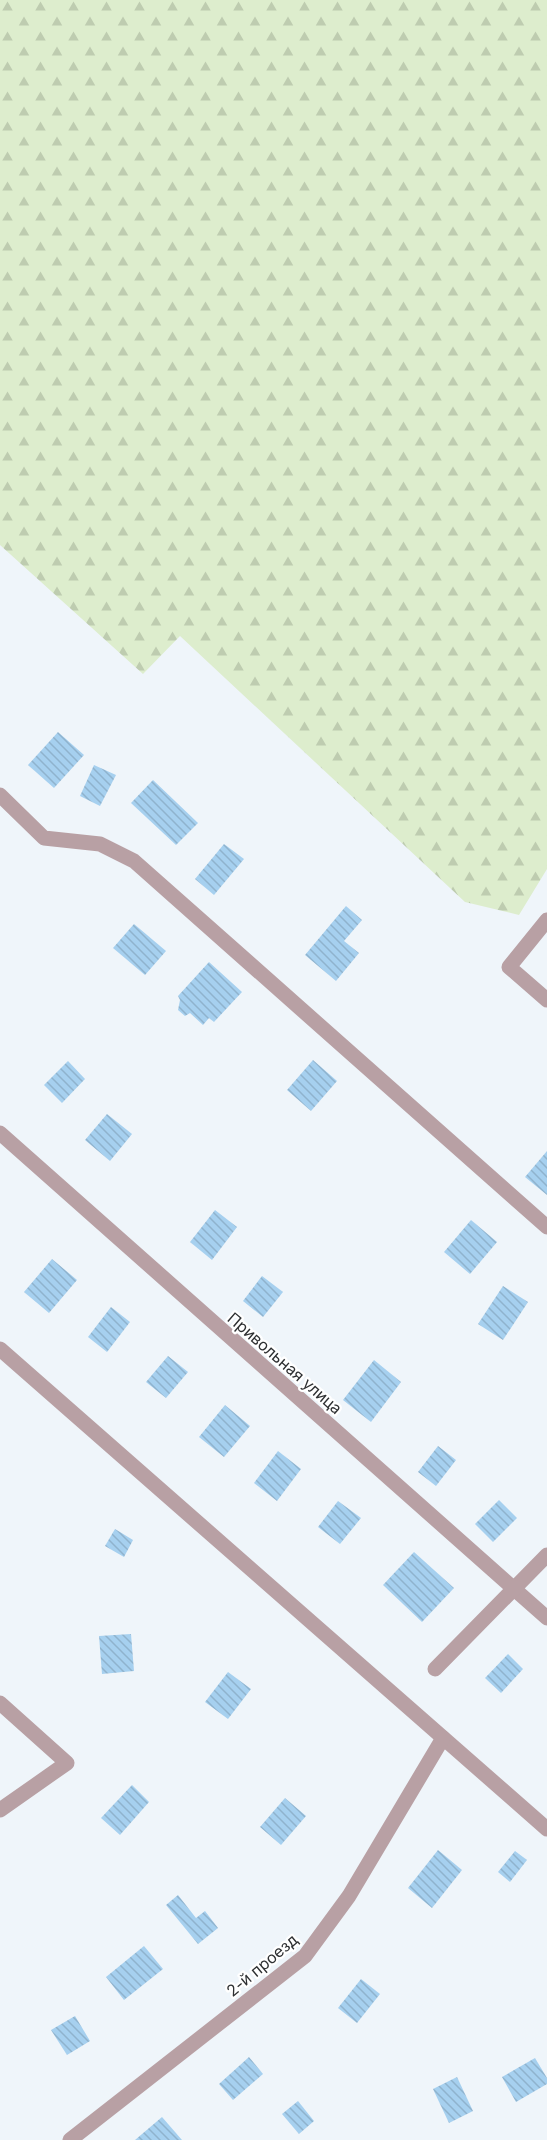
<svg xmlns="http://www.w3.org/2000/svg" width="547" height="2140" font-family="Inter,sans-serif">
<style>
.forest{fill:url(#forest-firs)}
.building{fill:url(#building-back-hatch)}
.lines{fill:none;stroke-linecap:round;stroke-linejoin:round}
.minor{stroke:#b8a0a4;stroke-width:15}
.labels{text-anchor:middle;dominant-baseline:central;stroke-width:4.5;stroke-linejoin:round;paint-order:stroke}
.street-label{font-size:16px;fill:#2e3032;stroke:#fff}
</style>
<defs>
<pattern id="forest-firs" width="22" height="20" patternUnits="userSpaceOnUse" patternTransform="scale(1.5)"><rect width="22" height="20" fill="#ddedcd"/><path d="M5 1l3.5 6h-7zM16 11l3.5 6h-7z" fill="#beccb0"/></pattern>
<pattern id="building-back-hatch" width="6" height="6" patternUnits="userSpaceOnUse" patternTransform="scale(1.5)"><rect width="6" height="6" fill="#a6d0ef"/><path d="M-1 5l2 2M0 0l6 6M5-1l2 2" fill="none" stroke="#8fb3cd"/></pattern>
</defs>
<rect width="100%" height="100%" fill="#eff5fa"/>
<polygon class="forest" points="0,0 547,0 547,869 519,915 465,902 180,636 143,674 0,545"/>
<g class="building">
<polygon points="58,732 84,755 54,788 28,765"/>
<polygon points="94,765 116,775 100,806 80,796"/>
<polygon points="153,780 198,823 176,845 131,803"/>
<polygon points="224,844 244,859 214,895 195,879"/>
<polygon points="346,906 362,920 344,941 359,953 336,981 305,955"/>
<polygon points="134,924 166,951 145,975 113,948"/>
<polygon points="209,962 242,992 214,1022 209,1018 203,1025 190,1013 185,1016 178,1010 180,1000 178,996"/>
<polygon points="313,1060 337,1081 311,1111 287,1090"/>
<polygon points="68,1061 85,1079 62,1103 44,1085"/>
<polygon points="107,1114 132,1134 110,1161 85,1140"/>
<polygon points="547,1151 547,1195 525,1177"/>
<polygon points="215,1210 237,1227 212,1260 190,1242"/>
<polygon points="471,1220 497,1242 470,1274 444,1252"/>
<polygon points="52,1259 77,1280 49,1313 24,1292"/>
<polygon points="262,1276 283,1292 263,1317 243,1301"/>
<polygon points="503,1286 528,1302 503,1340 478,1324"/>
<polygon points="111,1307 130,1322 107,1352 88,1337"/>
<polygon points="168,1356 188,1372 166,1398 146,1382"/>
<polygon points="374,1360 401,1382 371,1422 343,1400"/>
<polygon points="225,1405 250,1426 224,1457 199,1437"/>
<polygon points="438,1446 456,1460 436,1486 418,1472"/>
<polygon points="278,1451 301,1469 277,1501 254,1483"/>
<polygon points="499,1500 517,1518 493,1542 475,1524"/>
<polygon points="338,1501 361,1518 340,1544 318,1527"/>
<polygon points="115,1529 133,1540 124,1557 105,1546"/>
<polygon points="414,1552 454,1588 422,1622 383,1585"/>
<polygon points="131,1634 134,1671 102,1674 99,1636"/>
<polygon points="508,1654 523,1669 501,1693 485,1678"/>
<polygon points="228,1672 251,1689 228,1719 205,1702"/>
<polygon points="132,1785 149,1802 120,1835 101,1818"/>
<polygon points="285,1798 306,1816 281,1845 260,1827"/>
<polygon points="438,1850 462,1870 432,1908 408,1888"/>
<polygon points="515,1851 527,1860 510,1882 498,1872"/>
<polygon points="178,1895 196,1918 205,1911 218,1928 198,1944 166,1905"/>
<polygon points="144,1946 163,1969 124,2000 106,1977"/>
<polygon points="361,1979 380,1994 357,2023 338,2008"/>
<polygon points="75,2016 90,2041 67,2055 51,2030"/>
<polygon points="249,2057 263,2074 233,2100 219,2084"/>
<polygon points="535,2058 547,2078 547,2084 516,2102 502,2077"/>
<polygon points="457,2077 473,2111 449,2123 433,2089"/>
<polygon points="298,2101 314,2121 299,2134 282,2114"/>
<polygon points="162,2117 182,2140 135,2140"/>
</g>
<g class="lines">
<g class="minor">
<polyline points="0,795 44,838 100,844 134,861 547,1227"/>
<polyline points="547,920 509,967 547,1000"/>
<polyline points="0,1133 547,1618"/>
<polyline points="0,1349 547,1829"/>
<polyline points="435,1669 547,1555"/>
<polyline points="0,1703 67,1763 0,1810"/>
<polyline points="70,2140 305,1956 349,1896 443,1738"/>
</g>
</g>
<g class="labels">
<g class="street-label">
<text transform="translate(285 1363) rotate(41)">Привольная улица</text>
<text transform="translate(262 1965) rotate(-40)">2-й проезд</text>
</g>
</g>
</svg>
